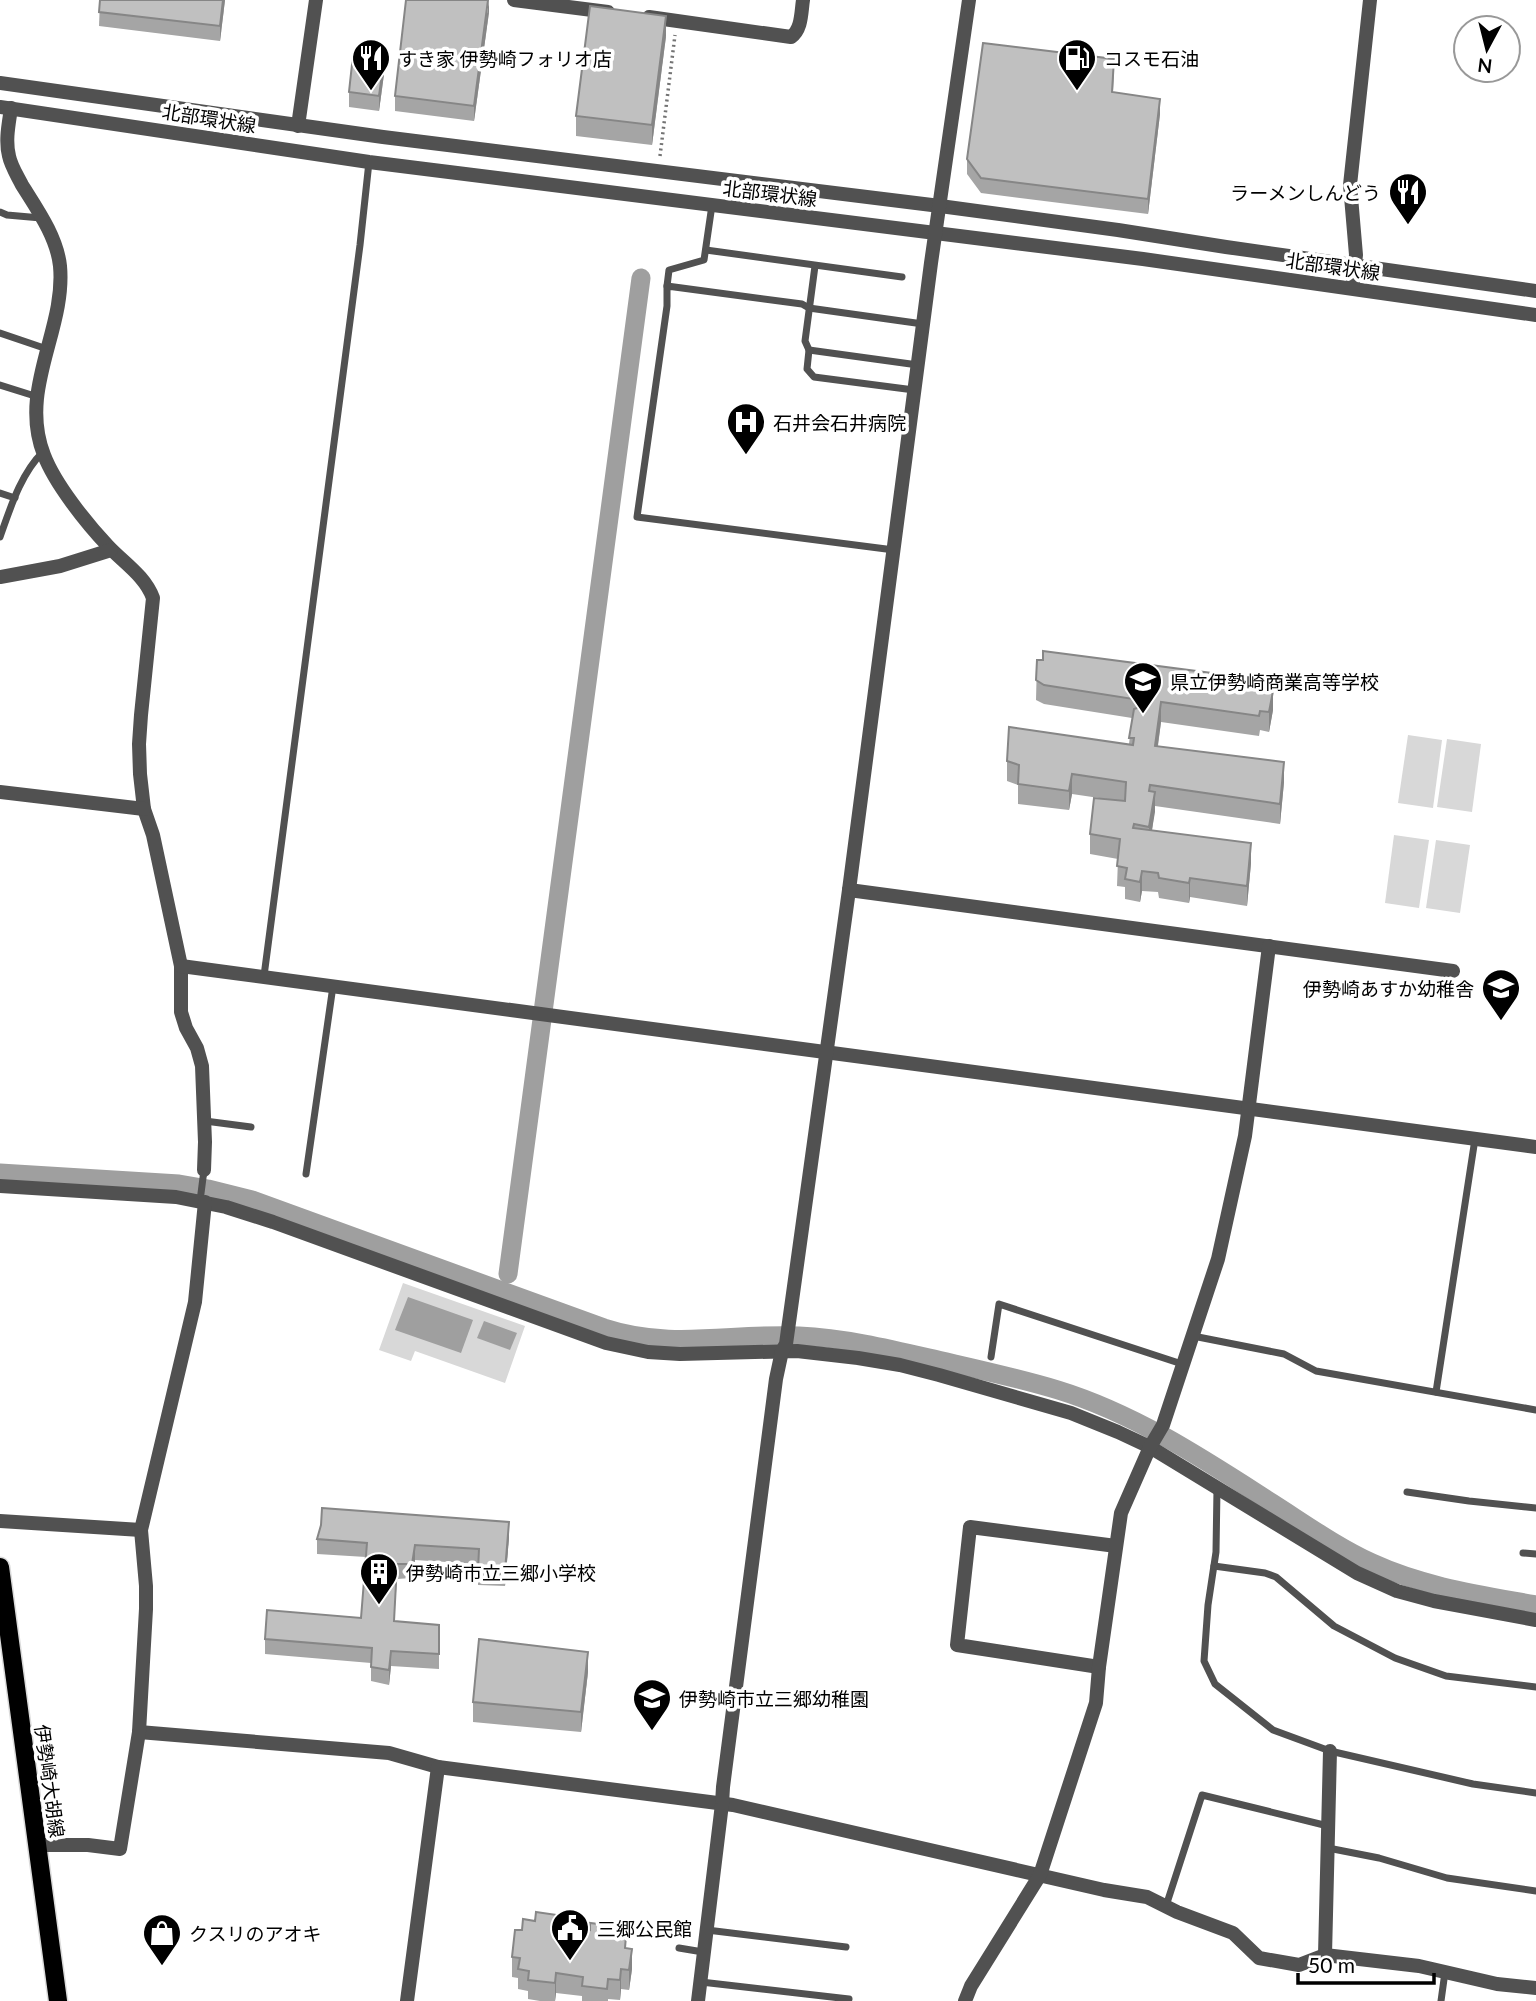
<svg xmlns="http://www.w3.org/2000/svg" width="1536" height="2001" font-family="Lato,'Noto Sans JP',sans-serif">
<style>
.green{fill:#d8d8d8}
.water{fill:#9f9f9f}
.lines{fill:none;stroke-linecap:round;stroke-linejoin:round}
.canal{stroke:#9f9f9f;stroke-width:19}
.primary-casing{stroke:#dbdbdb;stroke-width:21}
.path{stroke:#737373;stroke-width:3.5;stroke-dasharray:2 3.5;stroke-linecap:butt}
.service{stroke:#515151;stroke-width:7}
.minor{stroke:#515151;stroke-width:14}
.tertiary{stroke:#515151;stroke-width:14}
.primary{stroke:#000;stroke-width:18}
.wall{fill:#a5a5a5}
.shaded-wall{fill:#868686}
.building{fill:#c0c0c0;stroke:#868686;stroke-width:2}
.labels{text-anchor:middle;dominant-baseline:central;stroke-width:7;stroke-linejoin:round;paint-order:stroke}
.poi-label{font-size:19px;fill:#000;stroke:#fff;text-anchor:start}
.street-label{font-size:19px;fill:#000;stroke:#fff}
</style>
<rect width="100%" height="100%" fill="#fff"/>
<g class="green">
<polygon points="1408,735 1442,740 1433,808 1398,803"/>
<polygon points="1447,739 1481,744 1472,812 1437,807"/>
<polygon points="1394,835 1429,840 1419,908 1385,903"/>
<polygon points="1436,840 1470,845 1460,913 1426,908"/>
<polygon points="403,1283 525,1326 505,1383 415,1351 411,1361 379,1350"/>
</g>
<g class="water">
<polygon points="408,1297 473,1320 461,1353 395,1330"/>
<polygon points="484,1321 517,1333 510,1350 477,1338"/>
</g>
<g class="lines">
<g class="canal">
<path d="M0,1173L179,1184L208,1189L252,1200L604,1328C671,1350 731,1333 799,1336C843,1338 886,1348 929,1358C972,1368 1015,1377 1058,1390C1136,1414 1205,1460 1272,1503C1305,1524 1337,1547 1372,1563C1424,1587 1481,1595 1536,1605"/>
<polyline points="508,1274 641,278"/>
</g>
<defs>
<polyline id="primary" points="0,1567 58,2001"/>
</defs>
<use href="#primary" class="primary-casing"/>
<polyline class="path" points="660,156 675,35"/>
<g class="service">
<polyline points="0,212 7,215 41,218"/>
<polyline points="706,250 902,277"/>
<polyline points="667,286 669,270 704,260 712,205"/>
<polyline points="0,333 47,349"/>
<polyline points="809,350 805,341 815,266"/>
<polyline points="0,385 38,397"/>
<polyline points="914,390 814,377 807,369 809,350 918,365"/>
<polyline points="0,493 15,498"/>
<path d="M0,537C10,509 21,473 43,452"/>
<polyline points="894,550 637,517 667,306 667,286 802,304 809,308 923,324"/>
<polyline points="264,976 360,245 369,162"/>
<polyline points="205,1121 251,1127"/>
<polyline points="306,1174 333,986"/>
<polyline points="200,1201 204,1170"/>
<polyline points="1193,1336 1284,1354 1316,1371 1536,1410"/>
<polyline points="991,1357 999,1304 1182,1364"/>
<polyline points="1436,1392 1475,1139"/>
<polyline points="1217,1489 1216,1552 1208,1605 1204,1661 1215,1684 1273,1730 1330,1751 1473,1784 1536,1793"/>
<polyline points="1407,1492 1469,1501 1536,1508"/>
<polyline points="1523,1553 1536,1554"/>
<polyline points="1214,1566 1265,1573 1276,1577 1334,1626 1395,1658 1446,1676 1536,1687"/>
<polyline points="1328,1848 1379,1858 1447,1878 1536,1891"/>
<polyline points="1166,1906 1202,1795 1328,1826"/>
<polyline points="707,1930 846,1947"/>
<polyline points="679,1948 703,1952"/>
<polyline points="701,1982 849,1999"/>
<polyline points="1441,2001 1445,1972"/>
</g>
<g class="minor">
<path d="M11,108C9,123 5,140 9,156C11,166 17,175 22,185C37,209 57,237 60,266C66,330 18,389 44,455C55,484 87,524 108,546C124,563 145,576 153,598L141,715L139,744L140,774L144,809L153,835L181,966V1012L186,1028L197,1048L202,1066L205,1142L204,1170"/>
<polyline points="298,126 316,0"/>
<polyline points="1352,288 1356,255 1350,185 1370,0"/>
<polyline points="0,577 60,566 111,550"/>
<polyline points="0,792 144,809"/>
<polyline points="849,890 1453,971"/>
<polyline points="181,966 1536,1147"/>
<polyline points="0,1186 176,1197 226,1207 273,1222 606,1343 648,1352 680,1354 797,1351 858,1358 900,1365 939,1375 1071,1413 1118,1432 1150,1447 1357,1573 1397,1591 1434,1601 1536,1620"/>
<polyline points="0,1521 141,1530"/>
<polyline points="1099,1667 957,1645 970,1527 1116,1546"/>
<polyline points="139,1732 389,1753 438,1767 733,1805 1104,1890 1147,1897 1177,1912 1233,1933 1259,1958 1299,1965 1325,1955 1419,1966 1497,1984 1536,1988"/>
<polyline points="37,1845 88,1845 120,1849 139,1732 146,1609 146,1586 141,1530 195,1302 205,1202"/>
<polyline points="1325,1955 1330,1751"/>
<polyline points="407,2001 438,1767"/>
<polyline points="965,2001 971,1986 1040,1875 1096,1703 1099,1667 1121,1513 1150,1447 1163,1425 1218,1259 1245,1136 1269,946"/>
</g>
<g class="tertiary">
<polyline points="514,0 608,12"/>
<path d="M649,17L791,37C802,29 801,13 803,0"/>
<polyline points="0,83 383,137 940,206 1118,230 1226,247 1536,291"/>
<polyline points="0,107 369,162 1143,259 1536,315"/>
<polyline points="698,2001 722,1804 723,1787 776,1379 782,1351 786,1344 849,890 931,263 969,0"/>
</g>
<use href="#primary" class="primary"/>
</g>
<g class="wall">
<polygon points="100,0 225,0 220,41 99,26"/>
<polygon points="489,12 474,121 395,111 395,96"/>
<polygon points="666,36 652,145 576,136 576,116"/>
<polygon points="384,74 379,111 349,107 349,92"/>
<polygon points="1114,74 1113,92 1160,114 1148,214 981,193 967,174 967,159"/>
<polygon points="1037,660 1265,690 1273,710 1269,732 1260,730 1259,736 1161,722 1158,746 1284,782 1280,824 1155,806 1152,831 1251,863 1247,906 1190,897 1189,903 1159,898 1158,892 1142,891 1140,902 1125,899 1125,887 1117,886 1118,859 1090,854 1090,834 1106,799 1072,794 1069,810 1018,804 1018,785 1007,781 1007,761 1129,744 1132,718 1044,704 1036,700"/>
<polygon points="509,1537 505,1586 478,1585 478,1564 415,1560 412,1578 397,1579 394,1621 439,1625 439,1669 391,1666 389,1685 371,1681 371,1663 265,1654 265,1639 361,1618 366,1557 317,1554 317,1539"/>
<polygon points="588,1672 581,1732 473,1722 473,1702"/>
<polygon points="564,1926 615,1934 626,1948 632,1969 629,1990 621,1989 620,2000 608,1999 608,2001 582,2001 582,1996 556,1993 555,2001 540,2001 528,1999 528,1991 518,1989 518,1978 512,1977 512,1957 522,1930"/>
</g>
<g class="shaded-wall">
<polygon points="223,0 225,0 220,41 220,26"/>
<polygon points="489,0 489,12 474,121 474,106"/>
<polygon points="666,16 666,36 652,145 652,125"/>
<polygon points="384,59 384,74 379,111 379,96"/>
<polygon points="1160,99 1160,114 1148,214 1148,199"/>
<polygon points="1273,691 1273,710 1269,732 1269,712"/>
<polygon points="1161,702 1161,722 1155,765 1155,746"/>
<polygon points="1284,762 1284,782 1280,824 1280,804"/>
<polygon points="1072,774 1072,794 1069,810 1069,791"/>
<polygon points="1155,792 1155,812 1149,847 1149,827"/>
<polygon points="1251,843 1251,863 1247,906 1247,886"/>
<polygon points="1142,871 1142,891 1140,902 1140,882"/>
<polygon points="1190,878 1190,897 1189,903 1189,883"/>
<polygon points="509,1522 509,1537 505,1586 505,1571"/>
<polygon points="415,1545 415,1560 412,1578 412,1564"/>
<polygon points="391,1651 391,1666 389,1685 389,1670"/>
<polygon points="588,1652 588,1672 581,1732 581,1712"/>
<polygon points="632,1949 632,1969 629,1990 629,1970"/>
<polygon points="621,1969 621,1989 620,2000 620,1980"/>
<polygon points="556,1973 556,1993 555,2001 555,1983"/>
</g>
<g class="building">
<polygon points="100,0 223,0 220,26 99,12"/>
<polygon points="406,0 488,0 474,106 395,96"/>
<polygon points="590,6 666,16 652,125 576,116"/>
<polygon points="983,43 1114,59 1112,92 1160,99 1148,199 981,178 967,159"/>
<polygon points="353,55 384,59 379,96 349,92"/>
<polygon points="1043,651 1265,680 1265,690 1273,691 1269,712 1260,711 1259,716 1161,702 1155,746 1284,762 1280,804 1150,785 1149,791 1155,792 1149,827 1134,824 1133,828 1251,843 1247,886 1190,878 1189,883 1159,878 1158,873 1142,871 1140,882 1125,879 1127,868 1117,866 1120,839 1090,834 1094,798 1125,801 1126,782 1072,774 1069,791 1018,784 1019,765 1007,761 1009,727 1133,745 1134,738 1129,738 1134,709 1140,707 1140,700 1044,685 1036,680 1037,660 1043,660"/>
<polygon points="322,1508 509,1522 505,1571 478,1570 479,1549 415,1545 412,1564 397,1564 394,1621 439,1625 439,1654 391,1651 389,1670 371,1667 372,1648 265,1639 267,1610 361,1618 367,1543 317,1539 321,1525"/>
<polygon points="479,1639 588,1652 581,1712 473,1702"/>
<polygon points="536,1912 564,1916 562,1926 590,1930 590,1923 615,1926 614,1934 626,1936 625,1948 632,1949 629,1970 621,1969 620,1980 608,1979 607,1989 582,1986 583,1977 556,1973 555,1983 528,1980 529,1971 518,1969 520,1958 512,1957 515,1930 522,1930 523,1919 535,1921"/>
</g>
<defs>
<symbol id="restaurant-pin" viewBox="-11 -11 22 30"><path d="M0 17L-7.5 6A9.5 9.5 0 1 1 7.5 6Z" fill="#000" stroke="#fff"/><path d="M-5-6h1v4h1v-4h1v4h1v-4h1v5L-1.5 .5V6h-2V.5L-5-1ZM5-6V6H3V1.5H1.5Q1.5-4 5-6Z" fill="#fff"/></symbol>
<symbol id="fuel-pin" viewBox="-11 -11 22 30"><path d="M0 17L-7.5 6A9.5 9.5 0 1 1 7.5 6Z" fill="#000" stroke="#fff"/><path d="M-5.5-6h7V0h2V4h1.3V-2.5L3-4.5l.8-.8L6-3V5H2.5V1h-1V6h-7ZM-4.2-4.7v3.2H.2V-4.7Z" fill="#fff"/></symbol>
<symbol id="hospital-pin" viewBox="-11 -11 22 30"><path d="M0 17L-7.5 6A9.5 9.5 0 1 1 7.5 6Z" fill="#000" stroke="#fff"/><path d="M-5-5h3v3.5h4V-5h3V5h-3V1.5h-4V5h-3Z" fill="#fff"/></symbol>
<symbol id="school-pin" viewBox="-11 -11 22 30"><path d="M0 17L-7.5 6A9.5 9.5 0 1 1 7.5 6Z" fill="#000" stroke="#fff"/><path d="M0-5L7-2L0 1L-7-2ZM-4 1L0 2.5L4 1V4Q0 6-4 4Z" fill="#fff"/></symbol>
<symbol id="building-pin" viewBox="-11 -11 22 30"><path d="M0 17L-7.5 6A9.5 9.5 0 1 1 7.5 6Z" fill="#000" stroke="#fff"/><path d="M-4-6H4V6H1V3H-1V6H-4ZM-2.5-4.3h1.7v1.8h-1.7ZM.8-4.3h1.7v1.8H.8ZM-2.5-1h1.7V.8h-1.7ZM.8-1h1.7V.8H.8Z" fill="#fff"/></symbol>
<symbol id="civic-pin" viewBox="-11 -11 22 30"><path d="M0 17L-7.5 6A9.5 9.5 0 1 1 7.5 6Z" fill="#000" stroke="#fff"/><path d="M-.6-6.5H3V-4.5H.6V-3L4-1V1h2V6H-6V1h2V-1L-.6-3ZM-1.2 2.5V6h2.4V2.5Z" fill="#fff"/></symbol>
<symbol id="shop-pin" viewBox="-11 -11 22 30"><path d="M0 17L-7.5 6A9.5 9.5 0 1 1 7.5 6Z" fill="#000" stroke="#fff"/><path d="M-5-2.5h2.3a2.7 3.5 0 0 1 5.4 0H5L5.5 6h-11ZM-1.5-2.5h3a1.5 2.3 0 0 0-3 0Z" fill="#fff"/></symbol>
</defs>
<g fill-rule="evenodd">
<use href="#restaurant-pin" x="349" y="36" width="44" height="60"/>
<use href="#fuel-pin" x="1055" y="36" width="44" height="60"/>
<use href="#restaurant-pin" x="1386" y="170" width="44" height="60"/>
<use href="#hospital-pin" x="724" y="400" width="44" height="60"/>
<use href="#school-pin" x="1121" y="659" width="44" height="60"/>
<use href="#school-pin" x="1479" y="966" width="44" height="60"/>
<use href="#building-pin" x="357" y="1550" width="44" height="60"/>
<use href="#school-pin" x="630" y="1676" width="44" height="60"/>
<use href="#civic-pin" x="548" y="1906" width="44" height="60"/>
<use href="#shop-pin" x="140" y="1911" width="44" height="60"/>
</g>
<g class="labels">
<g class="poi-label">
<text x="398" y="58">すき家 伊勢崎フォリオ店</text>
<text x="1104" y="58">コスモ石油</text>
<text x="1381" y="192" text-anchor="end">ラーメンしんどう</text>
<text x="773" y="422">石井会石井病院</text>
<text x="1170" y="681">県立伊勢崎商業高等学校</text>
<text x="1474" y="988" text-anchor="end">伊勢崎あすか幼稚舎</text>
<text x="406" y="1572">伊勢崎市立三郷小学校</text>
<text x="679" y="1698">伊勢崎市立三郷幼稚園</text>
<text x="597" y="1928">三郷公民館</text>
<text x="189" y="1933">クスリのアオキ</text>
</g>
<g class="street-label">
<text transform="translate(209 118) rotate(9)">北部環状線</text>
<text transform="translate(770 193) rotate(7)">北部環状線</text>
<text transform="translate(1333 266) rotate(8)">北部環状線</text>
<text transform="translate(50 1781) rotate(82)">伊勢崎大胡線</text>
</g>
</g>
<g transform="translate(1487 49) rotate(187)"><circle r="33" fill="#ffffff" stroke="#999999" stroke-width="2"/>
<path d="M0-5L12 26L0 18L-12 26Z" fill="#000000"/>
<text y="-10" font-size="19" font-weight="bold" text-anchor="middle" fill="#000000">N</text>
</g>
<path d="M1298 1973v10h136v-10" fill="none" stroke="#000000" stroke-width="3.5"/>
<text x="1308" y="1973" font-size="21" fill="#000000" stroke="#ffffff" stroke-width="5" paint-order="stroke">50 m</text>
</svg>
